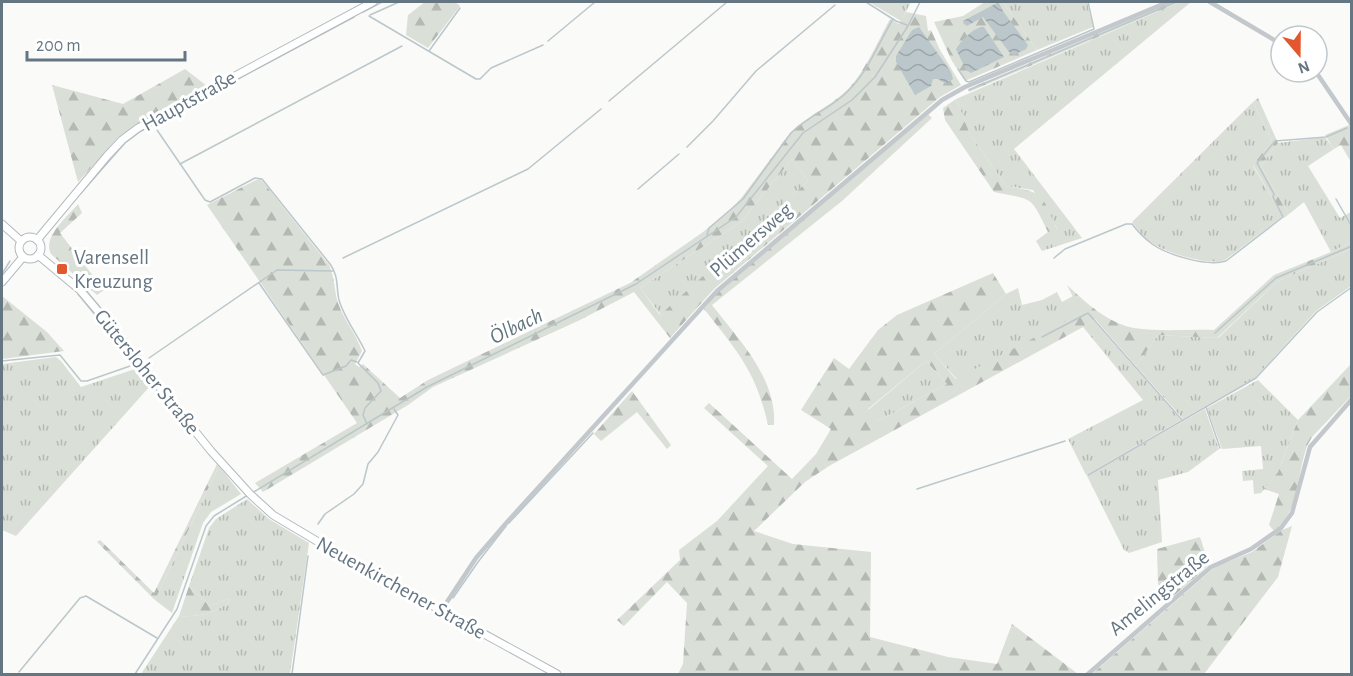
<svg xmlns="http://www.w3.org/2000/svg" width="1353" height="676" font-family="'Alegreya Sans',sans-serif">
<style>
.grass{fill:url(#grass-tufts)}
.forest{fill:url(#forest-firs);fill-rule:evenodd}
.water{fill:url(#water-waves)}
.lines{fill:none;stroke-linecap:round;stroke-linejoin:round}
.stream{stroke:#bbc7cb;stroke-width:1.5}
.secondary-casing{stroke:#b3babf;stroke-width:9}
.street{stroke:#c3c8cc;stroke-width:4.5}
.secondary{stroke:#fff;stroke-width:7}
.poi-dot{fill:#e4572e;stroke:#fff;stroke-width:2}
.labels{text-anchor:middle;dominant-baseline:central;stroke-width:6;stroke-linejoin:round;paint-order:stroke}
.street-label{font-size:21px;fill:#657683;stroke:#fff}
.poi-label{font-size:21px;fill:#657683;stroke:#fff;text-anchor:start}
.water-label{font-size:22px;font-style:italic;fill:#60757c;stroke:#fff}
</style>
<defs>
<pattern id="grass-tufts" width="24" height="20" patternUnits="userSpaceOnUse" patternTransform="scale(1.5)"><rect width="24" height="20" fill="#dadfd7"/><path d="M3 7l-1-3M5 7V3M7 7l1-3M15 17l-1-3M17 17v-4M19 17l1-3" fill="none" stroke="#b4b9b4"/></pattern>
<pattern id="forest-firs" width="22" height="20" patternUnits="userSpaceOnUse" patternTransform="scale(1.5)"><rect width="22" height="20" fill="#dadfd7"/><path d="M5 1l3.5 6h-7zM16 11l3.5 6h-7z" fill="#b4b9b4"/></pattern>
<pattern id="water-waves" width="16" height="10" patternUnits="userSpaceOnUse" patternTransform="scale(1.5)"><rect width="16" height="10" fill="#bbc7cb"/><path d="M0 5q4-4 8 0t8 0" fill="none" stroke="#9ca6aa"/></pattern>
</defs>
<rect width="100%" height="100%" fill="#fafaf8"/>
<g class="grass">
<polygon points="869,2 911,2 901,21"/>
<polygon points="1003,2 1087,2 1093,27 1037,50"/>
<polygon points="1180,2 1191,2 1014,149 1082,238 1042,251 1036,241 1048,232 1057,228 1033,190 1006,186 970,134 956,99"/>
<path d="M1253,102L1272,141L1253,166L1283,216L1225,260C1208,266 1167,253 1152,243C1143,237 1138,230 1132,222Z"/>
<polygon points="1325,137 1334,149 1308,166 1340,218 1351,212 1351,242 1331,252 1304,202 1289,214 1261,166 1278,143"/>
<polygon points="792,159 808,181 661,315 640,288 741,222"/>
<polygon points="1351,249 1351,286 1316,311 1255,378 1183,419 1136,366 1158,335 1218,338 1278,281"/>
<polygon points="1018,288 1022,305 1042,300 1057,292 1062,302 1073,296 1082,313 957,379 934,354 1006,294"/>
<polygon points="1093,320 1181,420 1086,475 1068,439 1143,400 1083,327"/>
<polygon points="56,357 61,361 81,387 138,368 151,385 16,536 2,530 2,364"/>
<polygon points="926,361 947,384 878,421 868,410"/>
<polygon points="1258,380 1298,420 1278,472 1261,493 1254,494 1253,480 1243,481 1242,471 1263,469 1261,446 1222,449 1207,408"/>
<polygon points="1205,409 1219,449 1188,472 1158,480 1162,542 1129,553 1124,550 1087,476"/>
<polygon points="219,466 241,494 211,512 203,523 172,613 155,600"/>
<path d="M247,499L269,519L309,543L290,674H141L179,616C199,617 213,614 229,602L228,599L210,606L189,586L209,528L216,519Z"/>
</g>
<g class="forest">
<polygon points="425,2 455,2 460,6 428,48 406,35 408,15"/>
<polygon points="985,2 1003,2 1037,50 965,81 952,61 934,22 963,16"/>
<polygon points="1172,2 1180,2 969,92 968,89"/>
<path d="M906,12L926,16L928,31L931,30L940,50L961,85L940,97L714,289L670,338L634,292L578,321L433,387L408,405L263,492L255,483L357,423L207,205L256,180L260,179L264,183L329,265C335,278 334,290 338,303C344,320 356,334 362,351L355,364L359,367L363,364L400,398L428,380L630,283L703,232L729,211L742,197L790,133C807,116 829,107 846,91C864,74 878,41 890,19L899,24ZM792,159L808,181L660,315L640,288L741,222Z"/>
<polygon points="185,69 207,86 137,124 119,137 78,182 52,85 123,104"/>
<polygon points="1258,98 1278,143 1261,166 1289,214 1284,218 1253,165 1272,141 1253,102"/>
<path d="M956,99L970,134L1006,186C1046,193 1040,193 1057,229L1048,232C1030,195 1034,200 994,192L945,120L943,108Z"/>
<path d="M928,114L932,118L842,201L712,305C739,340 777,378 774,425H768C756,371 737,351 704,309L718,292Z"/>
<polygon points="1349,125 1351,129 1351,162 1341,145 1334,149 1325,135"/>
<path d="M78,204L82,213L60,233L104,290L97,295L51,254C42,237 68,216 78,204Z"/>
<path d="M1351,242V249L1278,281L1217,338L1158,335L1136,366L1095,319L1083,327L829,466L805,482L754,531L793,544L871,552L870,637L948,657L997,664L1012,624L1078,674H678L683,664L687,603L667,582L624,626L617,620L680,560L679,550L717,521L768,466L704,408L709,403L792,479L816,454L831,429L801,410L834,358L849,369L878,330L897,315L993,273L1006,294L934,354L956,379L1081,313L1067,285C1086,303 1108,323 1134,328C1159,332 1188,329 1214,330L1274,275L1331,252ZM926,361L947,384L878,421L868,409Z"/>
<polygon points="2,296 47,332 64,351 2,359"/>
<path d="M1351,364V396L1312,437L1307,446C1297,473 1299,513 1274,531L1269,525L1279,494L1264,489L1278,472L1298,420Z"/>
<polygon points="632,391 671,445 667,449 637,412 601,441 594,434"/>
<polygon points="217,464 219,466 155,600 97,542 100,540 154,593"/>
<polygon points="1292,526 1278,577 1204,674 1092,674 1215,567 1252,552 1282,530"/>
<polygon points="1200,537 1209,565 1169,600 1158,584 1157,549"/>
<path d="M189,586L210,606L228,599L229,602C213,614 199,617 179,616Z"/>
</g>
<g class="water">
<polygon points="997,3 1028,45 1026,49 1014,55 1009,52 983,17 967,26 964,24 963,21"/>
<polygon points="919,27 951,72 953,79 946,84 938,79 933,79 931,86 915,95 896,62 896,56 912,30"/>
<path d="M981,27H984L1004,57L971,73L966,70L956,49C961,41 971,30 981,27Z"/>
</g>
<g class="lines">
<g class="stream">
<polyline points="866,2 896,21 907,25"/>
<polyline points="363,12 382,2"/>
<polyline points="370,15 399,2"/>
<polyline points="369,16 476,79 480,79 491,68 543,45"/>
<polyline points="548,41 595,2"/>
<polyline points="429,51 460,8"/>
<polyline points="958,69 966,81 969,82 1094,29 1088,2"/>
<polyline points="969,90 1176,2"/>
<polyline points="609,101 727,2"/>
<path d="M157,130L205,200L210,202L255,178L262,179L330,264C339,276 336,287 339,300C344,318 357,334 365,351L358,363L378,383L381,391L365,408L363,415L367,424"/>
<polyline points="687,147 713,121 756,71 835,5"/>
<polyline points="180,164 402,46"/>
<polyline points="638,189 679,154"/>
<polyline points="81,193 125,143 141,131 354,17"/>
<polyline points="1336,199 1352,227"/>
<path d="M707,235L709,228L743,199L791,133C808,116 832,108 848,91C868,72 879,42 893,19"/>
<polyline points="343,258 528,169 601,109"/>
<path d="M1054,258L1065,249L1126,224H1132C1138,232 1144,238 1152,244C1168,255 1207,267 1226,261L1283,217L1273,197L1274,194L1257,163L1275,141L1326,137L1347,128"/>
<polyline points="2,274 10,261"/>
<polyline points="259,283 323,375 346,366 351,360 357,362"/>
<polyline points="84,288 143,359"/>
<polyline points="78,294 133,361"/>
<polyline points="1215,333 1276,278 1352,246"/>
<polyline points="1042,337 1088,313 1182,420"/>
<polyline points="149,358 277,270 333,271"/>
<polyline points="2,361 60,355 81,381 87,381 133,365"/>
<polyline points="1206,407 1220,448"/>
<polyline points="1088,475 1256,378 1317,312 1352,287"/>
<polyline points="917,489 1065,441"/>
<polyline points="252,493 427,387 636,284 736,217 803,133 852,100 875,77 908,26 920,2"/>
<polyline points="509,523 593,433"/>
<polyline points="318,524 325,514 354,494 363,484 368,464 378,452 398,415 394,409"/>
<polyline points="453,598 478,562 506,526"/>
<polyline points="19,672 80,598 86,596 157,638"/>
<polyline points="135,674 177,609 206,526 214,516 248,495"/>
<polyline points="292,674 308,556"/>
</g>
<defs>
<g id="secondary">
<polyline points="2,224 21,241"/>
<circle cx="30" cy="248" r="11"/>
<polyline points="37,240 107,156 122,140 138,128 373,2"/>
<polyline points="38,255 80,290 97,310 211,451 250,494 273,515 342,556 557,674"/>
<polyline points="2,282 23,257"/>
</g>
</defs>
<use href="#secondary" class="secondary-casing"/>
<g class="street">
<polyline points="1210,2 1281,44"/>
<polyline points="1316,72 1352,125"/>
<polyline points="441,611 476,558 508,521 717,291 942,100 965,87 1168,2"/>
<polyline points="1088,674 1211,567 1251,549 1281,528 1292,513 1310,447 1352,399"/>
</g>
<use href="#secondary" class="secondary"/>
</g>
<rect class="poi-dot" x="56" y="263" width="12" height="12" rx="3"/>
<g class="labels">
<g class="street-label">
<text transform="translate(189 101) rotate(-29)">Hauptstraße</text>
<text transform="translate(751 240) rotate(-41)">Plümersweg</text>
<text transform="translate(147 372) rotate(51)">Gütersloher Straße</text>
<text transform="translate(401 588) rotate(29)">Neuenkirchener Straße</text>
<text transform="translate(1159 593) rotate(-39)">Amelingstraße</text>
</g>
<g class="poi-label">
<text x="74" y="257">Varensell<tspan x="74" dy="24">Kreuzung</tspan></text>
</g>
<g class="water-label">
<text transform="translate(516 326) rotate(-26)">Ölbach</text>
</g>
</g>
<rect width="1353" height="676" fill="none" stroke="#657683" stroke-width="6"/>
<g transform="translate(1299 54) rotate(160)"><circle r="28" fill="#ffffff" stroke="#c1c8cd" stroke-width="1.5"/>
<path d="M0-4.5L10 22L0 15L-10 22Z" fill="#e4572e"/>
<text y="-9" font-size="16" font-weight="bold" text-anchor="middle" fill="#657683">N</text>
</g>
<path d="M27 51v9h158v-9" fill="none" stroke="#657683" stroke-width="3"/>
<text x="36" y="51" font-size="18" fill="#657683" stroke="#ffffff" stroke-width="4.5" paint-order="stroke">200 m</text>
</svg>
